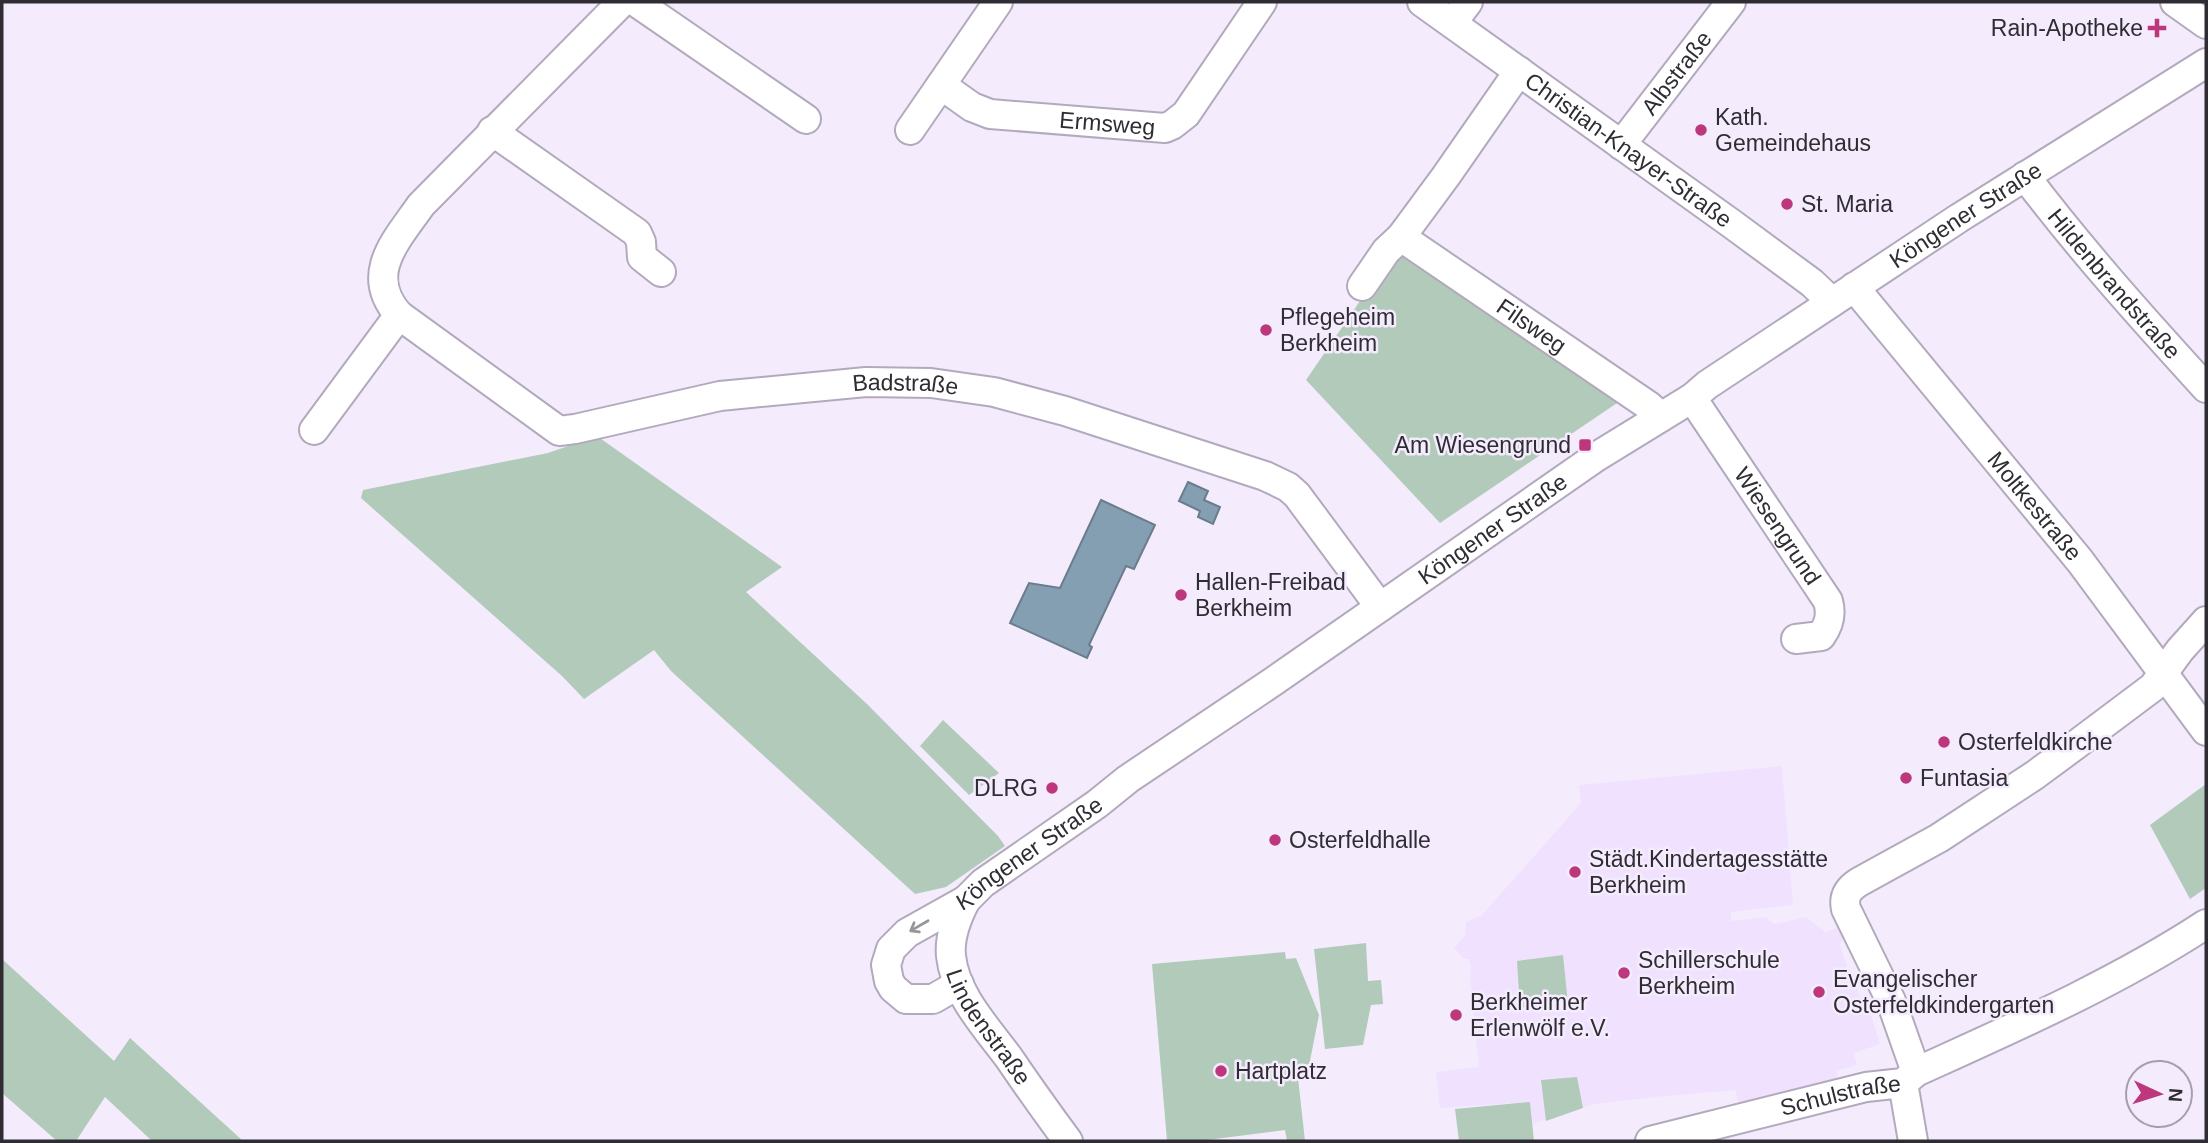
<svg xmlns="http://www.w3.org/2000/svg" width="2208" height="1143" font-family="Arial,sans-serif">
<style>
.built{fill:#f0e2fe}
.green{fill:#b2cab9}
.water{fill:#849eb2;stroke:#6b7c8c;stroke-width:2}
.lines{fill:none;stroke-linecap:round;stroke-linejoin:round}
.minor-casing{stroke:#b3a9bd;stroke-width:32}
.minor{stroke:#fff;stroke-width:28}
.oneway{stroke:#98969a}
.poi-dot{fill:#bc377b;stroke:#f4ecfd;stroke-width:2.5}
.labels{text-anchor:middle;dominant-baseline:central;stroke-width:5;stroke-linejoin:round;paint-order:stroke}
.poi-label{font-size:23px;fill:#302c34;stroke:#f4ecfd;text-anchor:start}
.street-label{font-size:23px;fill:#302c34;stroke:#f4ecfd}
</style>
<rect width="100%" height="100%" fill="#f4ecfd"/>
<polygon class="built" points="1782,766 1793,905 1731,912 1731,921 1766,917 1774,924 1806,917 1826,932 1838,927 1843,938 1840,945 1850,975 1853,974 1864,1009 1869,1008 1880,1044 1854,1053 1857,1065 1836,1071 1838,1079 1739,1104 1735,1090 1656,1097 1594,1104 1533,1124 1530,1102 1440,1108 1436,1072 1479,1067 1470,978 1471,968 1469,959 1464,959 1454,948 1465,935 1466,922 1481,916 1581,803 1579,785"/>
<g class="green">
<polygon points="1399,252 1623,399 1440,523 1306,380 1388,260"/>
<polygon points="597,436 782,567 746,592 867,704 998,836 1005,846 946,887 915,894 671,671 654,650 584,699 562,676 361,498 363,490 548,453"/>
<polygon points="943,720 999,773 969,795 920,746"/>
<polygon points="2206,784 2206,888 2190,899 2150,825"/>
<polygon points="1366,943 1368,981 1381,980 1383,1004 1371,1005 1363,1045 1325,1049 1314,949"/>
<polygon points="1285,952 1286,959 1296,958 1319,1015 1307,1076 1298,1078 1305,1141 1287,1141 1285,1130 1199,1141 1167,1141 1152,964"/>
<polygon points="1563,955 1568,1004 1520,1008 1517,961"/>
<polygon points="2,959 114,1061 130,1038 243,1141 152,1141 105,1097 76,1141 57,1141 2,1093"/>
<polygon points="1577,1077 1583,1108 1546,1121 1541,1080"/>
<polygon points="1530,1102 1534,1141 1459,1141 1455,1109"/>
</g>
<g class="water">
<polygon points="1188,482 1208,491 1204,500 1220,507 1213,524 1198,517 1200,511 1179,501"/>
<polygon points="1101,500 1155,525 1134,569 1126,566 1089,645 1092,647 1087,658 1010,623 1029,583 1060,588"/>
</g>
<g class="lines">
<defs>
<g id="minor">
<path id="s1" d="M622,2L421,205C396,241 363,274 399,315L559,431L575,429L720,396L866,382L931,383L994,392L1065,411L1265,476L1288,487L1297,495L1380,607"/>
<polyline points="636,2 806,119"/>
<path id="s2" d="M1422,2L1732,224L1812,283L1832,302"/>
<polyline points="2175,2 2206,24"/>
<polyline points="1452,23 1468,2"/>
<path id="s3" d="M941,85L972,107L990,114L1165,128L1172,125L1186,114L1262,2"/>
<polyline points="910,130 998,2"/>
<polyline points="492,131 637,233 641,242 642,257 661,272"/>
<path id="s4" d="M1621,145L1731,2"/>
<path id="s5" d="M2025,176C2081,250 2143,319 2206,388"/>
<path id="s6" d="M1401,237L1649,406L1661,417"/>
<polyline points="1362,286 1386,251 1401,237 1446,176 1519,71"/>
<path id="s7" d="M1854,287L2080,561L2206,731"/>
<path id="s8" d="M1692,398L1828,601C1832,615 1829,625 1821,636L1796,639"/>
<polyline points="314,430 399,315"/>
<path id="s9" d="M966,900C957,917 949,936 951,956C955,995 987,1028 1009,1058C1028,1086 1048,1114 1068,1141"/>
<path id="s10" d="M959,984L933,999H906L893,988L889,981L886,965L891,949L907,933L966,900L983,883L1097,804L1128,779L1274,681L1596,457L1692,398L1707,385L1959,218L2206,63"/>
<path d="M1916,1072L1891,1001L1846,909C1843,896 1848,889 1859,882L1939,838L2035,775L2077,744L2153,687L2180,650L2206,621"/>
<polyline points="1903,1083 1913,1141"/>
<path id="s11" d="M1650,1141L1866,1087L1903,1083L1916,1072C2015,1027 2116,983 2206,924"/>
</g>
</defs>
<use href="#minor" class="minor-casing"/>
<use href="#minor" class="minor"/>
</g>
<defs><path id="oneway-shaft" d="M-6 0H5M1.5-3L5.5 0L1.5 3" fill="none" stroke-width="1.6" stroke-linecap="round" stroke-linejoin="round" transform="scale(1.75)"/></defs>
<use class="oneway" href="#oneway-shaft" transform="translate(919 926) rotate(150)"/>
<g class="poi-dot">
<path d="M2153.5 17.5h7v7h7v7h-7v7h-7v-7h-7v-7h7z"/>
<circle cx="1701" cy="130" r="7"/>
<circle cx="1787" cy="204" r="7"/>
<circle cx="1266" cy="330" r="7"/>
<rect x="1578" y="438" width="14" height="14" rx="3.5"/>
<circle cx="1181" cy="595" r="7"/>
<circle cx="1944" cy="742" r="7"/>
<circle cx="1906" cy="778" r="7"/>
<circle cx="1052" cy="788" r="7"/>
<circle cx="1275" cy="840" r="7"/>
<circle cx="1575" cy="872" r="7"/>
<circle cx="1624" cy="973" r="7"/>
<circle cx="1819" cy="992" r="7"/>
<circle cx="1456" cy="1015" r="7"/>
<circle cx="1221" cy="1071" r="7"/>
</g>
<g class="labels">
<g class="poi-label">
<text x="2143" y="28" text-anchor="end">Rain-Apotheke</text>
<text x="1715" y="117">Kath.<tspan x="1715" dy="26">Gemeindehaus</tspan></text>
<text x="1801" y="204">St. Maria</text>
<text x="1280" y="317">Pflegeheim<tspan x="1280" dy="26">Berkheim</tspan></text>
<text x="1571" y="445" text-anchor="end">Am Wiesengrund</text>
<text x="1195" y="582">Hallen-Freibad<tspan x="1195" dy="26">Berkheim</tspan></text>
<text x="1958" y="742">Osterfeldkirche</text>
<text x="1920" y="778">Funtasia</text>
<text x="1038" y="788" text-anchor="end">DLRG</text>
<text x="1289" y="840">Osterfeldhalle</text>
<text x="1589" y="859">Städt.Kindertagesstätte<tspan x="1589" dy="26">Berkheim</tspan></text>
<text x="1638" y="960">Schillerschule<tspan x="1638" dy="26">Berkheim</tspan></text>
<text x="1833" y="979">Evangelischer<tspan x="1833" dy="26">Osterfeldkindergarten</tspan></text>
<text x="1470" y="1002">Berkheimer<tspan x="1470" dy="26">Erlenwölf e.V.</tspan></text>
<text x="1235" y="1071">Hartplatz</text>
</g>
<g class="street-label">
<text stroke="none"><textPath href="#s4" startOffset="91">Albstraße</textPath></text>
<text stroke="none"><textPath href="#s3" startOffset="175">Ermsweg</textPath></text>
<text stroke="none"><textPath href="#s2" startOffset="254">Christian-Knayer-Straße</textPath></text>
<text stroke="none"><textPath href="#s10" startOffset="1418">Köngener Straße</textPath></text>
<text stroke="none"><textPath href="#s5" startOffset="140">Hildenbrandstraße</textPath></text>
<text stroke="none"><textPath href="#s6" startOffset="158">Filsweg</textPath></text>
<text stroke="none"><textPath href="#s1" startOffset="959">Badstraße</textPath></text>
<text stroke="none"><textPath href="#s7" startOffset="284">Moltkestraße</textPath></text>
<text stroke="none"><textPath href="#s8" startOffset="154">Wiesengrund</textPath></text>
<text stroke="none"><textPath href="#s10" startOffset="850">Köngener Straße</textPath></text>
<text stroke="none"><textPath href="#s10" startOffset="284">Köngener Straße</textPath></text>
<text stroke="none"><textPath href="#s9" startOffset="140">Lindenstraße</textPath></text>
<text stroke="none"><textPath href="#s11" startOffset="196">Schulstraße</textPath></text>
</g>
</g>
<rect width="2208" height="1143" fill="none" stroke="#302c34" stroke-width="7"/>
<g transform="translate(2159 1094) rotate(94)"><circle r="33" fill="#f4ecfd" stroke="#a69fad" stroke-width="2"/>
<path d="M0-5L12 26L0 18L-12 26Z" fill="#bc377b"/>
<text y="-10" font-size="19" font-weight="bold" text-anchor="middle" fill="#302c34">N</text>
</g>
</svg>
